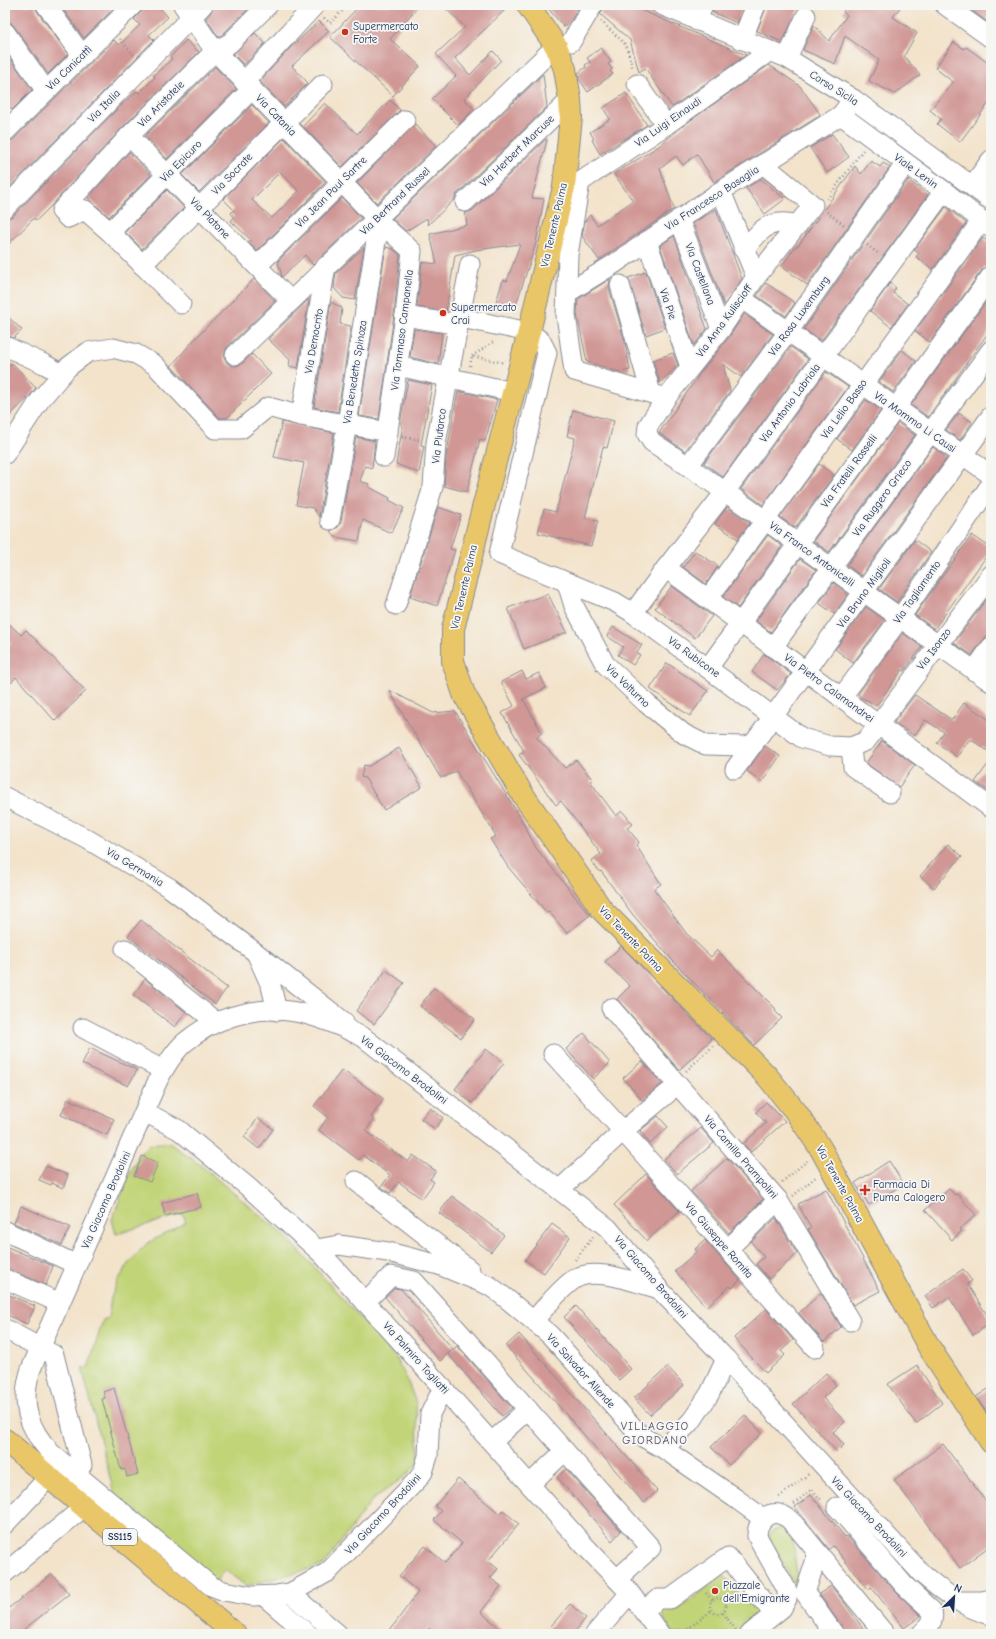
<svg xmlns="http://www.w3.org/2000/svg" width="996" height="1639" font-family="'Comic Neue',sans-serif">
<style>
.green{fill:#c1d477;stroke:#6e826a}
.building{fill:#d09795;fill-rule:evenodd}
.lines{fill:none;stroke-linecap:round;stroke-linejoin:round}
.minor-casing{stroke:#878994;stroke-width:21}
.major-casing{stroke:#878994;stroke-width:24}
.path{stroke:#878994;stroke-width:2.5;stroke-dasharray:1 3;stroke-linecap:butt}
.minor{stroke:#fff;stroke-width:19}
.major{stroke:#e9c769;stroke-width:22}
.poi-dot{fill:#c8321e;stroke:#f6f6f2;stroke-width:1.5}
.labels{text-anchor:middle;dominant-baseline:central;stroke-width:3.5;stroke-linejoin:round;paint-order:stroke}
.shield{fill:#f6f6f2;stroke:#5d6b8a;stroke-width:1}
.shield-label{font-size:10px;font-weight:bold;fill:#1b2f5e}
.poi-label{font-size:11px;fill:#1b2f5e;stroke:#f6f6f2;text-anchor:start}
.street-label{font-size:11px;fill:#1b2f5e;stroke:#f6f6f2}
.neighbourhood-label{font-size:12px;letter-spacing:1px;fill:#5a5371;stroke:#f6f6f2}
</style>
<rect width="100%" height="100%" fill="#f6f6f2"/>
<filter id="ink" filterUnits="userSpaceOnUse"><feTurbulence type="fractalNoise" baseFrequency=".025" numOctaves="2"/><feDisplacementMap in="SourceGraphic" scale="8" xChannelSelector="R" yChannelSelector="G"/><feConvolveMatrix kernelMatrix="1 2 1 2 8 2 1 2 1" color-interpolation-filters="sRGB"/></filter>
<filter id="wash" filterUnits="userSpaceOnUse"><feTurbulence type="fractalNoise" baseFrequency=".012" numOctaves="4" result="noise"/><feDisplacementMap in="SourceGraphic" scale="16" xChannelSelector="R" yChannelSelector="G"/><feGaussianBlur stdDeviation="0.9" result="paint"/><feColorMatrix in="noise" values="0 0 0 0 0 0 0 0 0 0 0 0 0 0 0 0 0 1.4 0 .05"/><feComposite in="paint" operator="in"/></filter>
<g filter="url(#wash)">
<rect width="100%" height="100%" fill="#f3e3cb"/>
<g class="green">
<polygon points="157,1143 169,1143 199,1164 285,1236 296,1247 395,1357 406,1377 416,1403 419,1461 408,1474 372,1500 324,1565 246,1586 225,1570 216,1581 115,1497 82,1368 88,1368 103,1320 108,1318 111,1298 118,1280 131,1261 146,1244 186,1222 183,1214 116,1234 112,1220 130,1173 141,1152 148,1146"/>
<polygon points="784,1527 792,1532 799,1593 769,1536 772,1531"/>
<path d="M723,1575L747,1604L764,1605L763,1615L737,1634H674C668,1625 660,1619 663,1607L679,1609Z"/>
</g>
<g id="blocks">
<g class="building">
<polygon points="5,5 35,5 37,11 68,54 48,74 14,26 10,22 5,21"/>
<polygon points="60,5 117,5 84,38"/>
<polygon points="144,5 157,5 168,17 149,35 154,40 5,192 5,143 13,140 114,40 119,45 140,25 134,19 141,12"/>
<polygon points="214,5 252,5 223,34 218,37 206,18 211,12"/>
<polygon points="360,5 419,5 390,39 420,66 393,96 330,37"/>
<polygon points="442,5 510,5 455,58 470,75 493,51 501,60 464,99 474,109 458,125 432,99 456,76 436,54 465,27"/>
<polygon points="545,5 577,5 579,7 570,22 564,27"/>
<polygon points="606,5 629,5 746,55 672,107 645,68 639,72 630,40 600,14"/>
<polygon points="714,5 744,5 737,23 712,12"/>
<polygon points="767,5 796,5 799,8 782,42 757,31"/>
<polygon points="848,5 902,5 893,17 917,33 904,56 920,75 895,94 869,81 879,60 845,36 835,64 803,50 814,25 829,41 847,15 843,12"/>
<polygon points="964,5 991,5 991,15 986,21"/>
<polygon points="319,21 329,31 292,66 308,83 284,107 260,81 290,48"/>
<polygon points="255,33 265,43 244,65 233,54"/>
<polygon points="186,40 199,52 121,129 51,206 36,221 34,218 5,248 5,219 13,216 119,107 137,91 139,93 155,77 154,75 172,59 170,57"/>
<polygon points="954,42 964,49 966,47 991,65 991,100 960,142 937,124 941,119 930,110 953,82 935,68"/>
<polygon points="601,48 611,62 608,64 612,69 610,71 613,74 588,92 579,79 578,73 586,67 585,65 590,62 587,58"/>
<polygon points="5,51 32,90 12,110 5,101"/>
<polygon points="769,65 800,86 820,114 819,116 714,182 697,154 683,165 676,156 660,169 674,209 599,260 582,236 585,221 590,215 597,225 633,201 614,174 659,146 684,125"/>
<polygon points="215,67 236,89 167,159 145,136"/>
<polygon points="543,74 547,107 457,194 454,200 428,225 427,218 406,231 392,219"/>
<polygon points="626,93 647,125 600,154 592,140 594,139 590,132 610,119 603,108"/>
<polygon points="390,100 400,110 342,167 303,126 325,103 357,134"/>
<polygon points="252,105 269,123 199,192 182,175"/>
<polygon points="415,124 436,146 377,203 357,183"/>
<polygon points="832,134 849,157 827,173 810,148"/>
<path d="M284,138L326,182L257,251L248,242L251,240L231,221L234,217L231,213L234,210L223,199ZM280,172L299,191L272,218L252,200Z"/>
<polygon points="546,139 547,140 532,198 544,199 536,243 515,308 496,302 503,280 507,281 520,244 476,250 455,255 446,312 417,307 422,262 437,264 430,234 467,225 465,213 473,210"/>
<polygon points="129,152 151,175 109,217 88,198"/>
<polygon points="871,161 880,167 883,163 890,167 807,285 781,266 796,246 798,246 855,166 861,174"/>
<polygon points="761,179 785,199 765,214 746,188"/>
<polygon points="908,180 928,195 821,341 804,329"/>
<polygon points="167,190 184,208 142,249 125,232"/>
<polygon points="342,198 361,218 313,265 305,255 282,277 278,261"/>
<polygon points="946,207 966,223 933,269 916,257 919,253 914,250"/>
<polygon points="716,209 742,279 724,305 693,223"/>
<polygon points="674,236 707,329 694,345 660,246"/>
<polygon points="983,238 991,244 991,265 986,266 982,270 930,342 915,331"/>
<polygon points="364,247 355,300 343,298 334,288 336,273"/>
<polygon points="386,247 393,249 400,255 394,315 379,419 359,416"/>
<polygon points="646,272 665,328 646,335 628,278"/>
<polygon points="254,279 275,301 227,347 225,352 224,357 227,363 232,366 237,366 243,363 252,354 271,374 227,418 220,418 171,366 193,341"/>
<polygon points="610,279 609,288 625,342 630,370 620,372 587,362 577,314 578,299"/>
<polygon points="766,283 795,303 786,316 757,296"/>
<polygon points="890,283 896,288 893,293 908,304 891,327 870,311"/>
<polygon points="991,295 991,329 928,417 911,405"/>
<polygon points="309,299 298,368 289,366 290,360 268,339"/>
<polygon points="331,302 342,308 340,324 351,326 338,412 314,407"/>
<polygon points="5,314 22,330 14,338 5,335"/>
<polygon points="744,314 773,334 741,377 723,364 730,391 685,451 659,433 701,372 730,336"/>
<polygon points="414,329 442,333 438,364 410,357"/>
<polygon points="791,347 808,359 723,477 704,463"/>
<polygon points="902,350 916,361 893,392 879,382"/>
<polygon points="673,353 678,365 660,383 653,360"/>
<polygon points="12,363 36,388 29,397 5,420 5,369"/>
<polygon points="826,372 848,387 763,505 741,489"/>
<polygon points="408,380 432,385 421,445 424,446 419,473 396,464 403,425 400,424"/>
<polygon points="458,391 497,400 485,441 480,439 467,492 444,486 446,457"/>
<polygon points="866,400 881,410 852,450 837,439"/>
<polygon points="573,410 614,421 607,448 603,447 585,518 598,521 591,546 538,533 544,509 556,512 575,438 567,436"/>
<polygon points="959,413 972,422 960,440 946,430"/>
<polygon points="282,422 334,433 319,517 313,508 296,505 304,463 274,457"/>
<polygon points="898,423 915,435 829,552 813,541"/>
<polygon points="356,437 375,441 372,468 365,466 360,481 369,484 369,487 390,498 389,500 404,508 391,533 363,520 359,541 335,537 330,531 338,527 341,522"/>
<polygon points="933,447 947,458 861,576 847,565"/>
<polygon points="819,464 834,475 795,528 780,517"/>
<polygon points="438,507 461,515 450,549 455,550 437,606 410,597"/>
<polygon points="727,507 750,523 738,539 715,524"/>
<polygon points="768,535 782,546 738,608 723,597"/>
<polygon points="972,535 991,548 991,550 934,629 915,615"/>
<polygon points="915,540 931,552 897,602 879,589"/>
<polygon points="695,551 718,566 706,584 683,567"/>
<polygon points="800,559 816,570 771,632 756,621"/>
<polygon points="834,583 848,594 834,614 819,603"/>
<polygon points="672,586 712,616 695,638 655,608"/>
<polygon points="991,593 991,630 972,655 954,643"/>
<polygon points="548,594 567,632 524,649 508,608"/>
<polygon points="866,607 885,620 853,663 835,649"/>
<polygon points="5,620 21,635 26,630 86,691 55,721 16,677 11,683 5,677 5,650 11,643 5,638"/>
<polygon points="613,627 642,645 637,653 640,655 633,665 618,655 623,647 607,636"/>
<polygon points="903,633 922,647 904,671 902,670 876,706 867,700 861,698 858,694"/>
<polygon points="764,654 791,674 777,690 752,672"/>
<polygon points="667,663 708,691 690,716 650,689"/>
<polygon points="522,671 526,679 539,673 546,688 523,699 542,733 536,737 565,768 576,760 593,780 590,781 616,816 622,811 633,824 627,828 639,842 636,845 661,884 654,889 686,933 711,957 717,950 776,1009 775,1011 782,1018 754,1045 673,961 633,915 601,871 600,872 591,861 601,854 561,801 556,805 519,755 524,751 502,713 514,706 501,682"/>
<polygon points="389,690 433,713 455,711 520,817 536,848 590,915 567,933 549,912 547,913 508,867 490,839 496,836 456,771 445,777 440,777"/>
<polygon points="915,695 952,720 964,703 991,721 991,753 970,739 957,757 937,743 944,732 925,720 914,736 894,722"/>
<polygon points="882,741 915,765 899,787 866,763"/>
<polygon points="765,746 780,756 762,782 747,771"/>
<polygon points="399,748 422,787 384,810 365,778 361,777 364,765 369,766"/>
<polygon points="991,760 991,793 975,782"/>
<polygon points="948,844 962,856 934,888 920,876"/>
<polygon points="141,920 227,988 215,1004 128,936"/>
<polygon points="621,946 712,1039 679,1070 617,999 630,986 605,962"/>
<polygon points="386,970 404,983 374,1024 356,1011"/>
<polygon points="145,979 186,1012 175,1027 133,995"/>
<polygon points="434,988 475,1019 461,1038 420,1006"/>
<polygon points="584,1033 610,1063 593,1079 566,1049"/>
<polygon points="90,1048 137,1070 128,1086 82,1064"/>
<polygon points="486,1049 504,1063 472,1103 455,1089"/>
<polygon points="642,1061 662,1084 642,1100 623,1078"/>
<polygon points="342,1070 384,1099 371,1117 374,1119 366,1131 408,1162 413,1155 436,1171 430,1179 434,1182 422,1199 399,1182 390,1193 381,1187 390,1175 363,1155 359,1160 319,1130 328,1117 314,1106"/>
<polygon points="68,1099 114,1119 107,1135 61,1115"/>
<polygon points="766,1102 785,1121 751,1152 743,1144 766,1123 756,1112"/>
<polygon points="430,1108 443,1118 435,1129 421,1119"/>
<polygon points="658,1116 668,1127 650,1144 640,1131"/>
<polygon points="258,1118 273,1129 259,1149 244,1137"/>
<polygon points="701,1128 714,1143 677,1174 664,1159"/>
<polygon points="142,1156 158,1163 150,1182 134,1176"/>
<polygon points="727,1158 763,1199 729,1233 691,1191"/>
<polygon points="889,1161 904,1184 869,1205 855,1183"/>
<polygon points="46,1166 68,1175 63,1188 52,1183 51,1185 39,1180"/>
<polygon points="646,1174 679,1211 647,1241 614,1205"/>
<polygon points="826,1189 880,1291 853,1305 808,1229 811,1228 798,1204"/>
<polygon points="949,1189 955,1195 957,1194 976,1215 960,1229 962,1231 952,1240 925,1210"/>
<polygon points="197,1193 201,1207 165,1216 162,1203"/>
<polygon points="452,1196 504,1235 491,1252 439,1213"/>
<polygon points="21,1206 70,1227 62,1245 14,1223"/>
<polygon points="776,1218 797,1254 769,1279 756,1264 764,1257 751,1242"/>
<polygon points="552,1224 570,1237 544,1273 525,1260"/>
<polygon points="705,1240 740,1280 732,1288 730,1286 706,1307 675,1271 697,1251 695,1249"/>
<polygon points="5,1246 53,1266 46,1285 5,1268"/>
<polygon points="963,1269 972,1281 967,1284 991,1321 991,1323 973,1335 949,1297 933,1308 925,1296"/>
<polygon points="395,1288 401,1289 453,1349 440,1361 385,1297"/>
<polygon points="5,1293 35,1306 27,1324 5,1314"/>
<polygon points="821,1293 841,1327 824,1342 799,1313"/>
<polygon points="576,1306 631,1369 619,1380 564,1317"/>
<polygon points="766,1309 793,1340 781,1351 785,1355 766,1373 734,1338"/>
<polygon points="519,1334 657,1491 644,1503 506,1346"/>
<polygon points="457,1346 512,1408 502,1416 448,1354"/>
<polygon points="917,1365 942,1403 916,1424 888,1384"/>
<polygon points="668,1367 684,1385 650,1415 634,1398"/>
<polygon points="826,1373 836,1385 823,1398 845,1422 833,1432 844,1445 837,1452 793,1404"/>
<polygon points="991,1387 991,1419 976,1397"/>
<polygon points="114,1388 138,1474 127,1477 125,1469 121,1470 102,1399 105,1398 103,1392"/>
<polygon points="745,1415 762,1433 729,1465 711,1447"/>
<polygon points="943,1444 991,1508 991,1545 960,1568 894,1480"/>
<polygon points="566,1469 621,1531 612,1541 557,1477"/>
<polygon points="458,1479 500,1514 503,1510 519,1524 488,1561 498,1569 490,1578 501,1586 481,1612 506,1634 436,1634 429,1628 425,1634 387,1634 418,1592 399,1576 425,1546 445,1563 462,1543 434,1520 441,1511 435,1506"/>
<polygon points="811,1495 845,1537 847,1536 896,1592 921,1616 904,1628 871,1587 868,1589 833,1546 829,1549 795,1507"/>
<polygon points="52,1574 69,1594 18,1634 5,1634 5,1611"/>
<polygon points="831,1586 844,1602 867,1634 845,1634 843,1628 819,1594"/>
<polygon points="570,1604 586,1618 573,1634 544,1634"/>
</g>
</g>
</g>
<g filter="url(#ink)">
<use href="#blocks" fill-opacity="0" stroke="#878994" stroke-width="1"/>
<g class="lines">
<defs>
<g id="minor">
<polyline points="46,5 82,55"/>
<polyline points="183,5 215,51 383,225 412,251 405,316 384,457"/>
<polyline points="661,5 787,58 853,99 991,200"/>
<polyline points="945,5 991,38"/>
<polyline points="697,21 703,5"/>
<polyline points="5,32 46,91"/>
<polyline points="742,40 756,5"/>
<polyline points="571,42 593,5"/>
<polyline points="787,58 806,16"/>
<polyline points="244,82 315,5"/>
<polyline points="637,84 666,125"/>
<polyline points="841,115 944,191 991,228"/>
<polyline points="5,132 133,5"/>
<polyline points="129,136 291,301"/>
<path d="M763,164L813,205L756,277L721,329L666,398L648,426L647,434L652,442C768,518 877,604 991,682"/>
<polyline points="580,182 568,255 566,315 574,371 666,398"/>
<polyline points="568,186 580,182 666,125 770,51"/>
<polyline points="972,186 991,160"/>
<polyline points="721,191 756,277"/>
<polyline points="465,202 570,100"/>
<polyline points="5,208 203,5"/>
<polyline points="679,219 721,329"/>
<polyline points="110,232 252,89"/>
<polyline points="647,241 690,367"/>
<path d="M743,249C750,245 753,238 759,233C769,222 784,221 798,225"/>
<polyline points="142,265 323,84"/>
<polyline points="257,266 405,120"/>
<polyline points="620,285 651,393"/>
<polyline points="567,293 614,264 721,191 841,115 853,99"/>
<polyline points="741,298 991,475"/>
<polyline points="181,304 110,232 85,210 68,218 61,211 129,136 215,51 230,43 268,5"/>
<polyline points="405,316 448,323 461,318 529,332 541,341 547,353 499,554 615,602 633,613 802,738 830,746 851,747 866,741 991,575"/>
<polyline points="5,346 44,364 62,374"/>
<polyline points="235,355 556,46"/>
<polyline points="398,366 513,392"/>
<polyline points="301,416 326,266"/>
<polyline points="5,454 40,400 68,367 88,352 113,348 136,354 155,365 215,429 241,429 268,407 301,416 388,432"/>
<polyline points="688,466 788,332 906,163"/>
<polyline points="330,520 347,424 376,241 383,225"/>
<polyline points="666,568 991,808"/>
<polyline points="567,583 574,606 605,664 646,703 684,734 706,745 743,746 754,744"/>
<polyline points="708,599 982,220"/>
<polyline points="396,605 433,487 436,443 470,264"/>
<polyline points="633,613 666,568 725,492 944,191"/>
<polyline points="773,647 991,350"/>
<polyline points="708,668 991,276"/>
<polyline points="974,671 991,647"/>
<polyline points="841,698 900,618 991,484"/>
<polyline points="851,747 853,767 890,793"/>
<polyline points="735,769 991,416"/>
<polyline points="5,797 87,839 170,888 255,952 344,1022"/>
<polyline points="125,949 216,1022"/>
<polyline points="257,955 271,986 277,1011"/>
<polyline points="611,1008 778,1200 850,1321"/>
<polyline points="83,1028 163,1070"/>
<polyline points="553,1054 623,1131 815,1348"/>
<polyline points="145,1112 179,1130 248,1187 322,1254 584,1545 630,1593 660,1634"/>
<polyline points="356,1181 470,1270"/>
<polyline points="559,1190 623,1131 668,1093"/>
<polyline points="5,1231 77,1265"/>
<polyline points="317,1249 339,1245 388,1252 439,1265 490,1286 507,1299 550,1335 641,1436 664,1449 735,1498 757,1514 762,1519"/>
<polyline points="728,1249 778,1200"/>
<polyline points="5,1279 60,1303"/>
<polyline points="365,1302 391,1276 414,1281 651,1548 617,1579"/>
<path d="M534,1320C546,1307 559,1290 573,1280C592,1265 637,1283 659,1289"/>
<polyline points="5,1329 54,1355 82,1465 75,1472"/>
<path d="M443,1388L430,1414L428,1456L423,1472L418,1479L328,1572L290,1593L277,1595L252,1596L224,1591L211,1586L51,1453C27,1427 20,1402 31,1369L158,1080C165,1067 173,1053 184,1043C212,1019 252,1006 289,1011C315,1014 340,1026 363,1037L608,1228L659,1289L726,1359L922,1574C943,1592 964,1608 991,1615"/>
<polyline points="492,1442 528,1409"/>
<polyline points="664,1449 693,1419 710,1393 726,1359"/>
<polyline points="530,1484 565,1451"/>
<path d="M837,1507L904,1585L932,1611C935,1622 928,1627 921,1634"/>
<polyline points="5,1524 49,1477"/>
<polyline points="818,1553 805,1593 834,1634"/>
<polyline points="5,1573 84,1507"/>
<polyline points="290,1593 338,1634"/>
<polyline points="264,1596 308,1634"/>
<polyline points="962,1601 982,1601 991,1599"/>
<polyline points="643,1611 658,1599 670,1599 728,1557 774,1614"/>
<polyline points="595,1634 630,1593"/>
<path d="M750,1634L782,1608L787,1599V1590L757,1536C757,1522 768,1509 782,1515C788,1517 791,1521 795,1525L885,1634"/>
</g>
<g id="major">
<polyline points="528,5 556,46 565,69 570,100 571,117 564,187 529,332 480,520 453,629 453,661 464,694 521,792 602,910 767,1076 796,1112 821,1149 929,1347 991,1442"/>
<polyline points="5,1440 235,1634"/>
</g>
</defs>
<use href="#minor" class="minor-casing"/>
<use href="#major" class="major-casing"/>
<g class="path">
<polyline points="100,5 105,11"/>
<polyline points="324,18 330,23 347,6 346,5"/>
<polyline points="601,21 626,45 633,69"/>
<polyline points="120,39 134,55"/>
<polyline points="827,199 863,150"/>
<polyline points="827,212 844,225"/>
<polyline points="867,245 879,254"/>
<polyline points="472,356 495,341"/>
<polyline points="470,366 472,356 504,363"/>
<polyline points="402,437 421,440"/>
<polyline points="686,1071 713,1046"/>
<polyline points="782,1182 807,1161"/>
<polyline points="793,1196 817,1176"/>
<polyline points="575,1260 594,1236"/>
<polyline points="779,1497 810,1473"/>
<polyline points="794,1504 812,1489 822,1501"/>
<polyline points="706,1593 712,1600"/>
<circle cx="718" cy="1606" r="8"/>
<polyline points="724,1601 736,1592"/>
<polyline points="723,1613 736,1630"/>
<polyline points="681,1634 711,1611"/>
</g>
<use href="#minor" class="minor"/>
<use href="#major" class="major"/>
</g>
</g>
<g class="poi-dot">
<circle cx="345" cy="32" r="4"/>
<circle cx="443" cy="313" r="4"/>
<path d="M863 1184h4v4h4v4h-4v4h-4v-4h-4v-4h4z"/>
<circle cx="715" cy="1591" r="4"/>
</g>
<g class="labels">
<rect class="shield" x="103" y="1529" width="34" height="16" rx="3"/>
<g class="shield-label">
<text x="120" y="1537">SS115</text>
</g>
<g class="poi-label">
<text x="353" y="26">Supermercato<tspan x="353" dy="13">Forte</tspan></text>
<text x="451" y="307">Supermercato<tspan x="451" dy="13">Crai</tspan></text>
<text x="873" y="1184">Farmacia Di<tspan x="873" dy="13">Puma Calogero</tspan></text>
<text x="723" y="1585">Piazzale<tspan x="723" dy="13">dell'Emigrante</tspan></text>
</g>
<g class="street-label">
<text transform="translate(69 68) rotate(-44)">Via Canicattì</text>
<text transform="translate(834 88) rotate(32)">Corso Siclia</text>
<text transform="translate(161 104) rotate(-45)">Via Aristotele</text>
<text transform="translate(104 106) rotate(-46)">Via Italia</text>
<text transform="translate(276 115) rotate(46)">Via Catania</text>
<text transform="translate(668 122) rotate(-35)">Via Luigi Einaudi</text>
<text transform="translate(517 151) rotate(-44)">Via Herbert Marcuse</text>
<text transform="translate(181 161) rotate(-45)">Via Epicuro</text>
<text transform="translate(916 171) rotate(36)">Viale Lenin</text>
<text transform="translate(232 174) rotate(-46)">Via Socrate</text>
<text transform="translate(331 192) rotate(-45)">Via Jean Paul Sartre</text>
<text transform="translate(712 198) rotate(-33)">Via Francesco Basaglia</text>
<text transform="translate(395 201) rotate(-44)">Via Bertrand Russel</text>
<text transform="translate(210 218) rotate(46)">Via Platone</text>
<text transform="translate(554 225) rotate(-77)">Via Tenente Palma</text>
<text transform="translate(700 274) rotate(69)">Via Castellana</text>
<text transform="translate(668 304) rotate(71)">Via Pie</text>
<text transform="translate(799 316) rotate(-54)">Via Rosa Luxemburg</text>
<text transform="translate(724 321) rotate(-54)">Via Anna Kuliscioff</text>
<text transform="translate(402 330) rotate(-83)">Via Tommaso Campanella</text>
<text transform="translate(314 341) rotate(-80)">Via Democrito</text>
<text transform="translate(355 372) rotate(-81)">Via Benedetto Spinoza</text>
<text transform="translate(790 403) rotate(-54)">Via Antonio Labriola</text>
<text transform="translate(844 409) rotate(-54)">Via Lelio Basso</text>
<text transform="translate(915 422) rotate(35)">Via Mommo Li Causi</text>
<text transform="translate(439 436) rotate(-83)">Via Plutarco</text>
<text transform="translate(849 471) rotate(-54)">Via Fratelli Rosselli</text>
<text transform="translate(882 498) rotate(-54)">Via Ruggero Grieco</text>
<text transform="translate(812 554) rotate(36)">Via Franco Antonicelli</text>
<text transform="translate(464 587) rotate(-77)">Via Tenente Palma</text>
<text transform="translate(917 592) rotate(-55)">Via Tagliamento</text>
<text transform="translate(864 593) rotate(-54)">Via Bruno Miglioli</text>
<text transform="translate(934 649) rotate(-53)">Via Isonzo</text>
<text transform="translate(694 657) rotate(36)">Via Rubicone</text>
<text transform="translate(628 686) rotate(44)">Via Volturno</text>
<text transform="translate(829 688) rotate(36)">Via Pietro Calamandrei</text>
<text transform="translate(135 867) rotate(31)">Via Germania</text>
<text transform="translate(631 939) rotate(46)">Via Tenente Palma</text>
<text transform="translate(404 1070) rotate(37)">Via Giacomo Brodolini</text>
<text transform="translate(741 1157) rotate(49)">Via Camillo Prampolini</text>
<text transform="translate(840 1184) rotate(61)">Via Tenente Palma</text>
<text transform="translate(106 1200) rotate(-66)">Via Giacomo Brodolini</text>
<text transform="translate(719 1240) rotate(49)">Via Giuseppe Romita</text>
<text transform="translate(651 1277) rotate(49)">Via Giacomo Brodolini</text>
<text transform="translate(416 1358) rotate(48)">Via Palmiro Togliatti</text>
<text transform="translate(581 1371) rotate(48)">Via Salvador Allende</text>
<text transform="translate(383 1514) rotate(-47)">Via Giacomo Brodolini</text>
<text transform="translate(869 1517) rotate(47)">Via Giacomo Brodolini</text>
</g>
<g class="neighbourhood-label">
<text x="655" y="1426">VILLAGGIO<tspan x="655" dy="14">GIORDANO</tspan></text>
</g>
</g>
<rect width="996" height="1639" fill="none" stroke="#f6f6f2" stroke-width="20"/>
<g transform="translate(954 1597) rotate(25)" stroke="#f6f6f2" stroke-width="3" paint-order="stroke">
<path d="M0-3L7 15L0 10L-7 15Z" fill="#1b2f5e"/>
<text y="-6" font-size="11" font-weight="bold" text-anchor="middle" fill="#1b2f5e">N</text>
</g>
</svg>
